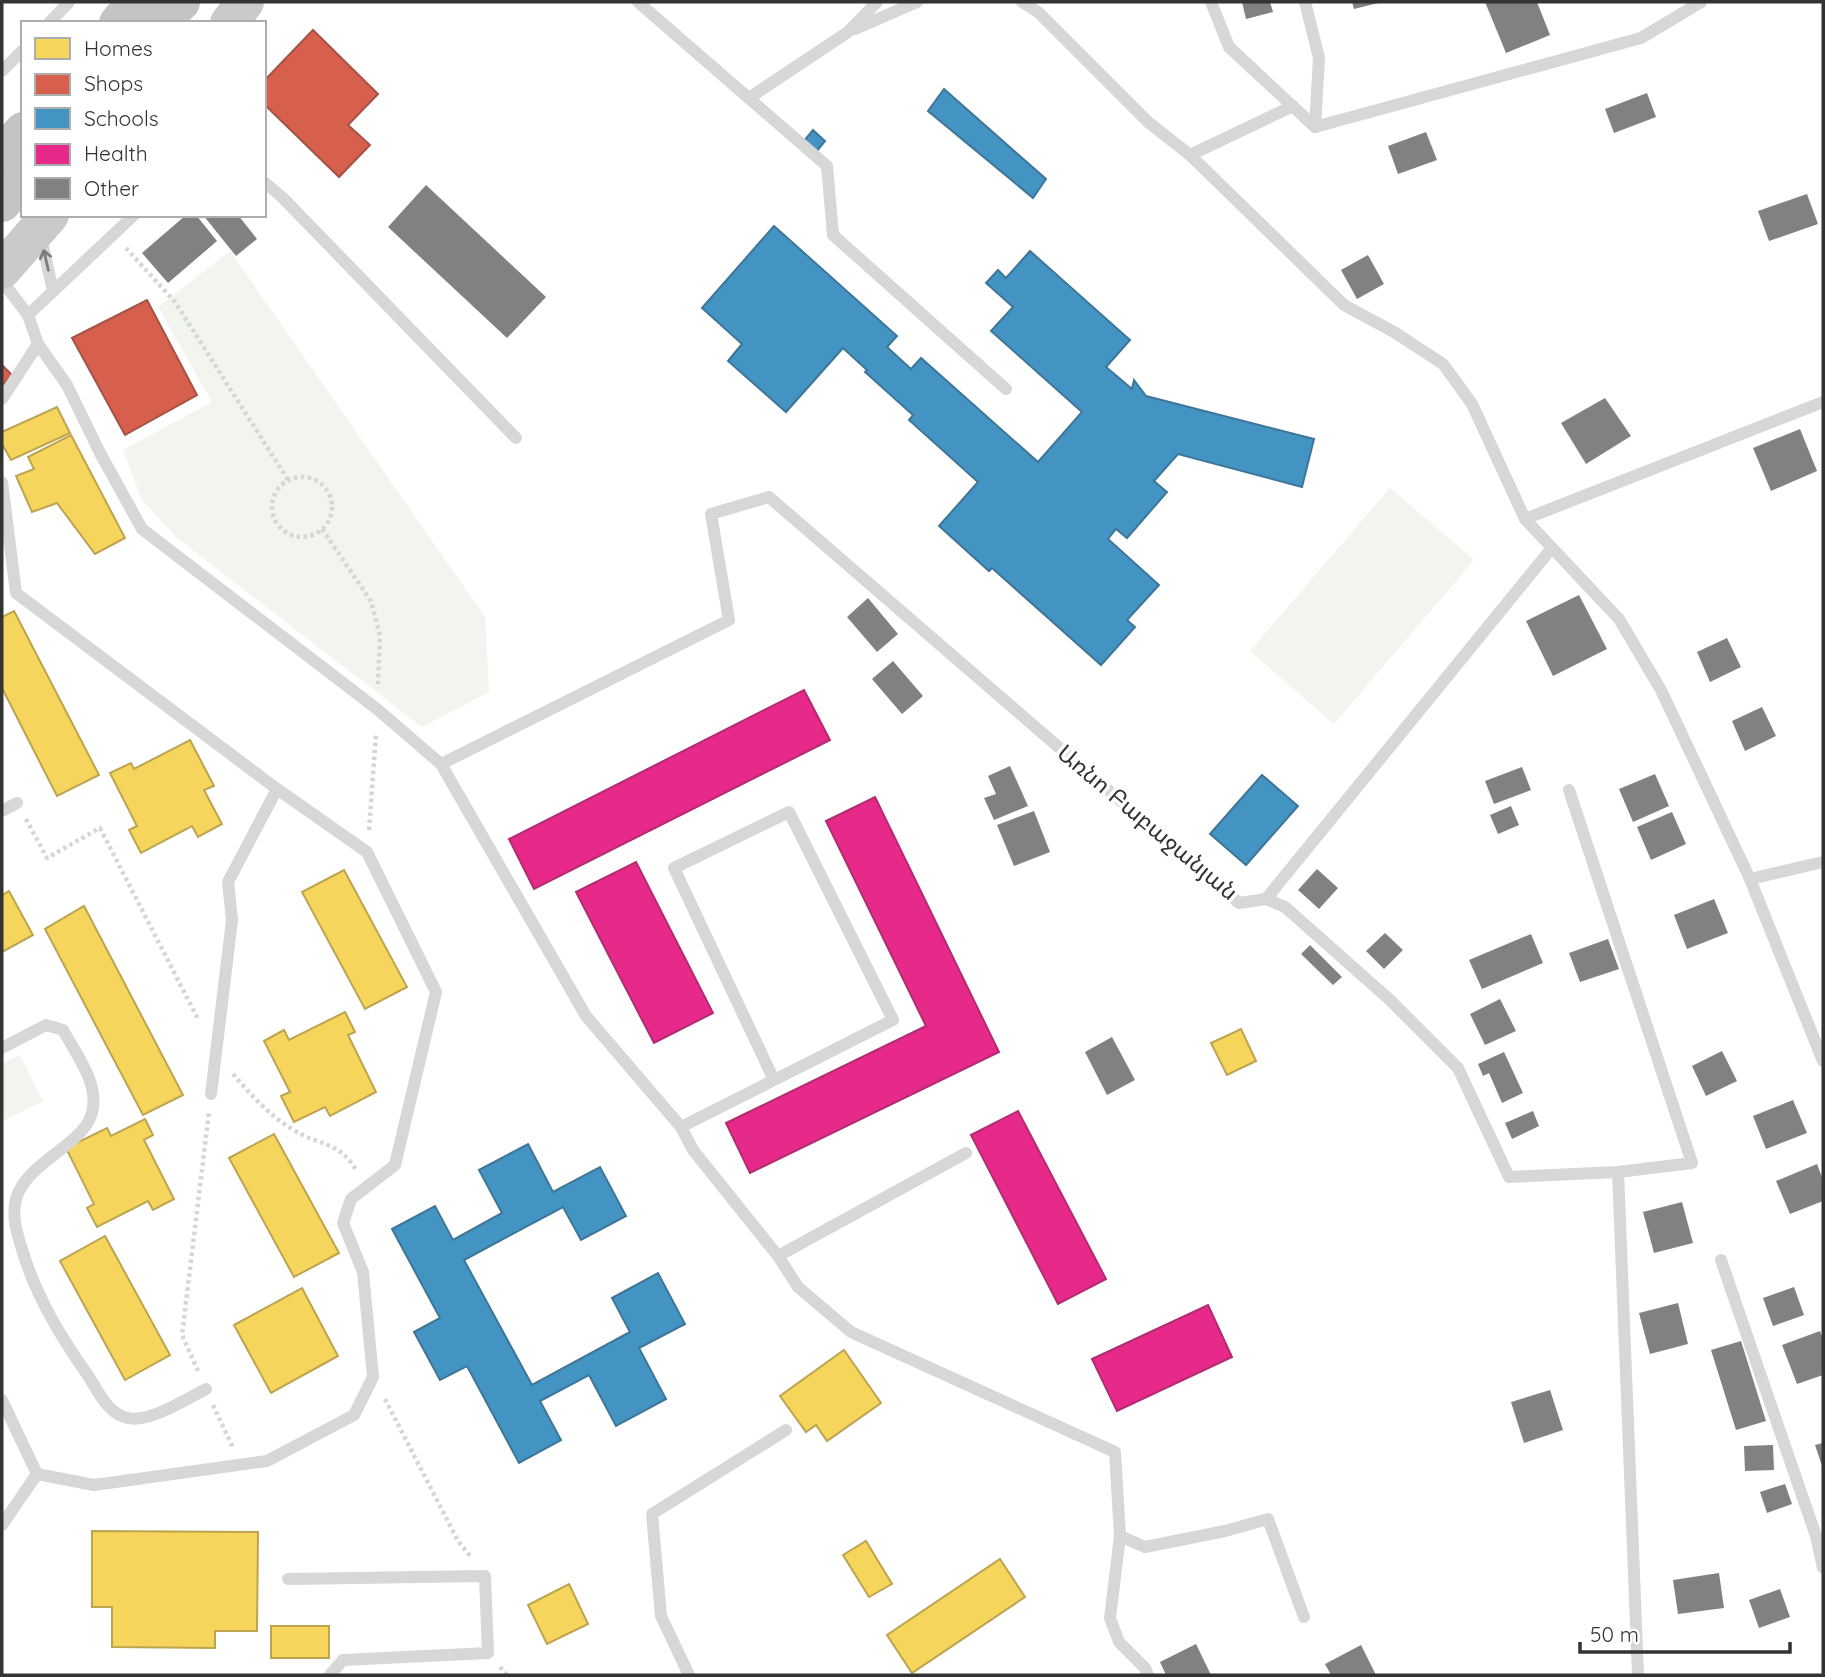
<svg xmlns="http://www.w3.org/2000/svg" width="1825" height="1677" font-family="Quicksand,'Noto Sans Armenian',sans-serif">
<style>
.green{fill:#f1f5ed}
.homes{fill:#f6d55c;stroke:#bca450;stroke-width:2}
.shops{fill:#d6604d;stroke:#a55245;stroke-width:2}
.schools{fill:#4393c3;stroke:#3e7698;stroke-width:2}
.health{fill:#e7298a;stroke:#b12c70;stroke-width:2}
.building{fill:#818181}
.lines{fill:none;stroke-linecap:round;stroke-linejoin:round}
.path{stroke:#d6d6d6;stroke-width:4.5;stroke-dasharray:3.5 3.5;stroke-linecap:butt}
.lane{stroke:#d7d7d7;stroke-width:12}
.primary{stroke:#cacaca;stroke-width:38}
.highway{stroke:#c4c4c4;stroke-width:38}
.oneway{stroke:#7d7d7d}
.labels{text-anchor:middle;dominant-baseline:central;stroke-width:7;stroke-linejoin:round;paint-order:stroke}
.street-label{font-size:23px;fill:#333;stroke:#fff}
</style>
<rect width="100%" height="100%" fill="#fff"/>
<g class="green">
<polygon points="230,251 485,617 489,692 422,727 177,538 142,500 123,450 212,402 158,307"/>
<polygon points="1390,488 1474,560 1334,724 1250,651"/>
<polygon points="20,1055 43,1101 2,1122 2,1064"/>
</g>
<g class="homes">
<polygon points="57,407 70,433 11,460 2,444 2,432"/>
<polygon points="71,435 125,538 95,554 57,503 32,512 16,476 34,469 28,457"/>
<polygon points="14,611 99,775 57,796 2,688 2,617"/>
<polygon points="190,740 214,786 204,790 222,824 198,837 192,826 141,853 129,830 137,826 110,773 131,763 134,769"/>
<polygon points="344,870 407,987 365,1009 302,892"/>
<polygon points="9,891 33,935 2,952 2,895"/>
<polygon points="84,906 183,1095 143,1115 45,929"/>
<polygon points="345,1012 355,1032 348,1035 376,1092 330,1116 325,1107 294,1122 281,1096 290,1092 264,1041 284,1030 289,1040"/>
<polygon points="1241,1029 1256,1061 1227,1075 1211,1043"/>
<polygon points="145,1119 153,1135 144,1140 174,1199 153,1210 148,1201 97,1227 87,1208 94,1204 66,1148 107,1128 111,1136"/>
<polygon points="274,1134 339,1253 294,1277 229,1158"/>
<polygon points="105,1236 170,1355 125,1380 60,1261"/>
<polygon points="302,1288 338,1356 271,1393 234,1325"/>
<polygon points="844,1350 881,1403 827,1441 816,1425 806,1432 780,1396"/>
<polygon points="92,1531 258,1532 257,1631 215,1631 215,1648 112,1647 112,1607 92,1607"/>
<polygon points="866,1541 892,1584 869,1597 843,1555"/>
<polygon points="1000,1559 1025,1597 912,1673 887,1635"/>
<polygon points="569,1584 588,1624 547,1644 528,1605"/>
<rect x="271" y="1626" width="58" height="32"/>
</g>
<g class="shops">
<polygon points="313,30 378,94 348,125 370,145 339,177 264,104 264,81"/>
<polygon points="147,300 197,395 125,435 72,338"/>
<polygon points="2,365 12,375 2,386"/>
</g>
<g class="schools">
<polygon points="944,89 1046,179 1033,198 928,111"/>
<polygon points="813,130 825,141 816,152 803,142"/>
<polygon points="774,226 897,336 887,347 911,369 921,358 1038,462 1082,412 991,331 1013,307 986,283 998,270 1006,278 1030,251 1130,340 1106,367 1132,389 1134,380 1146,396 1314,439 1302,487 1178,454 1154,481 1167,492 1127,538 1116,529 1108,539 1159,585 1127,620 1135,627 1101,665 992,568 989,571 939,526 978,482 909,420 913,415 865,372 867,370 843,348 786,412 728,361 742,344 702,308"/>
<polygon points="1262,775 1298,806 1246,865 1210,834"/>
<polygon points="528,1144 553,1192 600,1167 626,1216 581,1240 563,1207 464,1260 532,1385 630,1332 612,1298 658,1273 685,1324 639,1348 666,1399 616,1426 589,1375 540,1401 561,1440 519,1463 467,1366 440,1380 414,1332 440,1318 392,1229 435,1206 453,1240 502,1213 479,1170"/>
</g>
<g class="health">
<polygon points="804,690 830,740 534,889 509,839"/>
<polygon points="875,797 999,1052 750,1173 726,1123 926,1026 826,821"/>
<polygon points="636,862 713,1013 654,1043 576,892"/>
<polygon points="1018,1111 1106,1279 1058,1304 971,1135"/>
<polygon points="1208,1305 1232,1357 1117,1411 1092,1359"/>
</g>
<g class="building">
<polygon points="1242,2 1270,2 1273,12 1246,19"/>
<polygon points="1352,2 1377,2 1378,3 1354,9"/>
<polygon points="1485,2 1537,2 1550,35 1506,53"/>
<polygon points="1647,93 1656,117 1614,133 1605,109"/>
<polygon points="1426,132 1437,160 1398,174 1388,146"/>
<polygon points="426,185 546,297 507,338 388,227"/>
<polygon points="1807,194 1818,224 1769,241 1758,211"/>
<polygon points="186,215 196,215 217,241 168,283 142,253"/>
<polygon points="203,215 238,215 257,239 236,256"/>
<polygon points="1368,255 1384,284 1357,299 1341,270"/>
<polygon points="1605,398 1631,436 1586,464 1561,423"/>
<polygon points="1800,429 1817,471 1771,491 1753,448"/>
<polygon points="1579,595 1607,649 1553,676 1526,621"/>
<polygon points="868,598 898,634 877,652 847,617"/>
<polygon points="1727,638 1741,667 1710,682 1697,652"/>
<polygon points="893,661 923,696 902,714 872,679"/>
<polygon points="1762,707 1776,736 1745,751 1732,721"/>
<polygon points="1010,766 1028,806 994,820 984,798 996,794 988,776"/>
<polygon points="1522,767 1531,790 1494,804 1485,781"/>
<polygon points="1655,774 1669,806 1633,822 1619,789"/>
<polygon points="1511,806 1519,825 1498,834 1490,815"/>
<polygon points="1034,811 1050,852 1014,866 997,825"/>
<polygon points="1672,812 1686,844 1651,860 1637,827"/>
<polygon points="1317,869 1338,888 1319,909 1298,890"/>
<polygon points="1714,899 1728,933 1687,949 1674,915"/>
<polygon points="1385,933 1403,950 1384,969 1366,951"/>
<polygon points="1531,934 1543,963 1482,989 1469,960"/>
<polygon points="1608,939 1619,969 1580,982 1569,953"/>
<polygon points="1310,945 1342,977 1333,985 1301,954"/>
<polygon points="1500,999 1516,1031 1485,1045 1470,1014"/>
<polygon points="1112,1037 1135,1080 1107,1095 1085,1052"/>
<polygon points="1722,1051 1737,1081 1706,1096 1692,1066"/>
<polygon points="1504,1052 1523,1093 1502,1103 1489,1073 1483,1076 1478,1064"/>
<polygon points="1793,1100 1807,1133 1766,1149 1753,1116"/>
<polygon points="1533,1111 1539,1126 1512,1139 1505,1123"/>
<polygon points="1817,1164 1823,1180 1823,1201 1790,1214 1776,1181"/>
<polygon points="1682,1202 1693,1243 1654,1253 1643,1212"/>
<polygon points="1794,1287 1804,1315 1773,1326 1763,1298"/>
<polygon points="1678,1303 1688,1344 1650,1354 1639,1313"/>
<polygon points="1820,1331 1823,1339 1823,1375 1797,1384 1782,1345"/>
<polygon points="1741,1341 1766,1421 1736,1430 1711,1350"/>
<polygon points="1550,1390 1563,1430 1524,1443 1511,1402"/>
<polygon points="1823,1443 1823,1469 1815,1445"/>
<polygon points="1773,1445 1774,1470 1745,1471 1744,1446"/>
<polygon points="1785,1484 1792,1504 1767,1513 1760,1492"/>
<polygon points="1719,1573 1724,1608 1678,1614 1673,1580"/>
<polygon points="1780,1589 1790,1617 1759,1628 1749,1600"/>
<polygon points="1196,1644 1211,1675 1166,1675 1160,1662"/>
<polygon points="1361,1645 1376,1675 1331,1675 1325,1664"/>
</g>
<g class="lines">
<g class="path">
<polyline points="126,248 175,302 288,480"/>
<circle cx="302" cy="507" r="30"/>
<polyline points="322,529 371,601 380,636 378,684"/>
<polyline points="26,819 47,858 100,828 198,1019"/>
<polyline points="369,830 376,734"/>
<path d="M233,1074C250,1094 269,1115 292,1129C317,1146 340,1140 357,1172"/>
<polyline points="198,1371 182,1335 209,1112"/>
<polyline points="385,1399 458,1541 471,1557"/>
<polyline points="213,1405 233,1448"/>
<polyline points="500,1667 507,1675"/>
</g>
<g class="lane">
<polyline points="638,2 827,166 833,235 1006,389"/>
<polyline points="1022,2 1038,12 1148,122 1190,155 1344,305 1394,332 1443,364 1472,404 1525,519 1619,619 1661,690 1750,879 1823,1061"/>
<polyline points="1211,2 1229,47 1315,127"/>
<polyline points="1305,2 1319,58 1315,127"/>
<polyline points="49,23 69,2"/>
<polyline points="855,29 917,2"/>
<polyline points="2,71 23,50"/>
<polyline points="749,98 848,32 877,2"/>
<polyline points="1315,127 1641,38 1701,2"/>
<polyline points="1190,155 1293,106"/>
<polyline points="264,182 282,197 516,438"/>
<polyline points="41,237 53,291"/>
<polyline points="2,281 28,315 38,344 67,385 100,453 142,529 377,709 441,764 586,1016 681,1127 693,1150 778,1256 966,1153"/>
<polyline points="28,315 134,215"/>
<polyline points="2,399 38,344"/>
<polyline points="2,482 16,593 277,789 367,852 436,992 395,1165 351,1199 343,1223 363,1272 373,1377 354,1415 267,1461 94,1485 37,1474 2,1400"/>
<polyline points="1525,519 1823,402"/>
<polyline points="441,764 729,620 711,514 769,497 1239,903 1266,899 1285,907 1390,1000 1458,1068 1509,1177 1618,1172 1692,1163 1569,790"/>
<polyline points="2,811 17,803"/>
<polyline points="1750,879 1823,862"/>
<polyline points="1266,899 1551,549"/>
<path d="M2,1048L46,1025L63,1030C76,1054 100,1084 92,1113C83,1146 26,1162 16,1199C12,1216 16,1230 21,1246C35,1295 60,1336 89,1377C99,1393 108,1414 128,1418C149,1423 187,1399 206,1389"/>
<polyline points="211,1094 232,920 228,882 277,789"/>
<polyline points="681,1127 893,1020 789,812 674,868 774,1080"/>
<polyline points="1618,1172 1638,1675"/>
<polyline points="778,1256 798,1287 851,1332 1115,1452 1120,1536 1110,1618 1119,1642 1145,1668 1148,1675"/>
<polyline points="1721,1260 1816,1536 1823,1568"/>
<polyline points="2,1525 37,1474"/>
<polyline points="1120,1536 1145,1547 1225,1531 1268,1519 1304,1617"/>
<polyline points="288,1579 485,1576 488,1653 343,1660 330,1675"/>
<polyline points="689,1675 661,1616 652,1514 786,1430"/>
</g>
<g class="primary">
<polyline points="229,23 245,2"/>
<polyline points="2,270 50,215"/>
</g>
<g class="highway">
<polyline points="118,23 136,2"/>
<polyline points="159,23 181,2"/>
<polyline points="2,155 23,131"/>
<polyline points="2,203 23,178"/>
</g>
</g>
<defs><path id="oneway-shaft" d="M-6 0H5M1.5-3L5.5 0L1.5 3" fill="none" stroke-width="1.6" stroke-linecap="round" stroke-linejoin="round" transform="scale(1.75)"/></defs>
<use class="oneway" href="#oneway-shaft" transform="translate(46 260) rotate(-103)"/>
<g class="labels">
<g class="street-label">
<text transform="translate(1148 822) rotate(40)">Առնո Բաբաջանյան</text>
</g>
</g>
<rect width="1825" height="1677" fill="none" stroke="#333333" stroke-width="7"/>
<rect x="21" y="21" width="245" height="196" fill="#ffffff" stroke="#adadad" stroke-width="2"/>
<rect x="35" y="38" width="35" height="21" fill="#f6d55c" stroke="#adadad" stroke-width="2"/>
<text x="84" y="56" font-size="21" fill="#333333">Homes</text>
<rect x="35" y="74" width="35" height="21" fill="#d6604d" stroke="#adadad" stroke-width="2"/>
<text x="84" y="91" font-size="21" fill="#333333">Shops</text>
<rect x="35" y="108" width="35" height="21" fill="#4393c3" stroke="#adadad" stroke-width="2"/>
<text x="84" y="126" font-size="21" fill="#333333">Schools</text>
<rect x="35" y="144" width="35" height="21" fill="#e7298a" stroke="#adadad" stroke-width="2"/>
<text x="84" y="161" font-size="21" fill="#333333">Health</text>
<rect x="35" y="178" width="35" height="21" fill="#818181" stroke="#adadad" stroke-width="2"/>
<text x="84" y="196" font-size="21" fill="#333333">Other</text>
<path d="M1580 1642v10h210v-10" fill="none" stroke="#333333" stroke-width="3.5"/>
<text x="1590" y="1642" font-size="21" fill="#333333" stroke="#ffffff" stroke-width="5" paint-order="stroke">50 m</text>
</svg>
